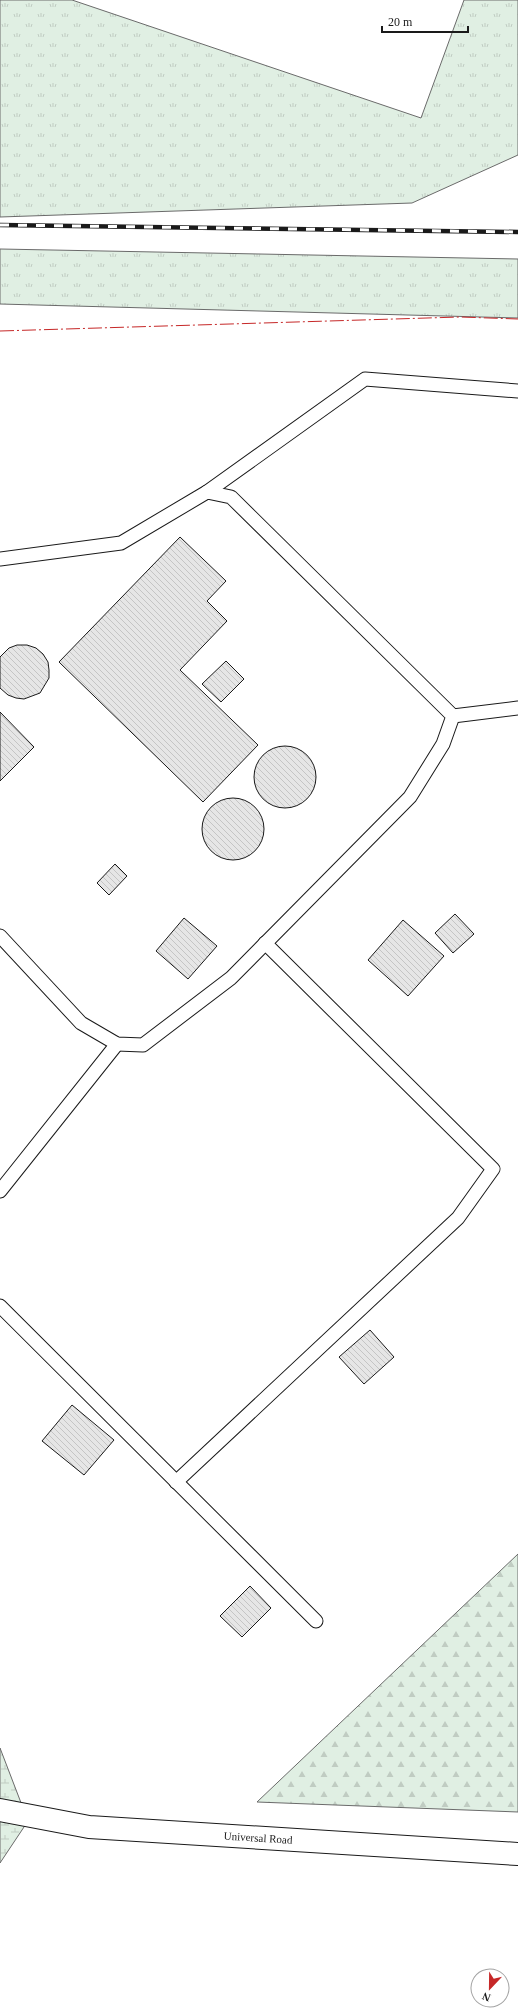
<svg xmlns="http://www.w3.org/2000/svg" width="518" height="2016" font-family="Georgia,serif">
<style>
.grass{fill:url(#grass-tufts);stroke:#6a6a6a}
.forest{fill:url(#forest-firs);stroke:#6a6a6a}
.wetland{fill:url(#wetland-marsh);stroke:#6a6a6a}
.building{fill:url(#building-back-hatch);stroke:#1a1a1a}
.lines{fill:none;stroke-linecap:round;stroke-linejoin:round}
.service-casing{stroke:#1a1a1a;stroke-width:15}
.minor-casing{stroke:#1a1a1a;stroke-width:24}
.service{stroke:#fff;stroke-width:13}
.minor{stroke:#fff;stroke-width:22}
.rail-casing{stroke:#1a1a1a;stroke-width:4.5}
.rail{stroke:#fff;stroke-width:3;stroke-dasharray:9;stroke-linecap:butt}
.power{stroke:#c62828;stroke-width:1;stroke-dasharray:14 3 2 3;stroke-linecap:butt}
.labels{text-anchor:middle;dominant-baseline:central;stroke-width:3;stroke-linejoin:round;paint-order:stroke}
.street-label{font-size:11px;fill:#1a1a1a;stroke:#fff}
</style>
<defs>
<pattern id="grass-tufts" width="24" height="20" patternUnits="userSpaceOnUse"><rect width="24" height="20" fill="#e0efe3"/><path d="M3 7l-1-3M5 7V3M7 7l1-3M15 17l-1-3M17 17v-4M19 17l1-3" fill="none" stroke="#c0ccc2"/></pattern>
<pattern id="forest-firs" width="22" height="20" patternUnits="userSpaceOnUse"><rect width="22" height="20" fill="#e0efe3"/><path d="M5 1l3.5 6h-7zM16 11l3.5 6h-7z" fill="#c0ccc2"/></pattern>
<pattern id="wetland-marsh" width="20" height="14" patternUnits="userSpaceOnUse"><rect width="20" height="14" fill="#e0efe3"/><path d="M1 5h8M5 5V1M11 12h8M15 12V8" fill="none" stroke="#c0ccc2"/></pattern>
<pattern id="building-back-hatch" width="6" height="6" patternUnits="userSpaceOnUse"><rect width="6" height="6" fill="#e6e6e6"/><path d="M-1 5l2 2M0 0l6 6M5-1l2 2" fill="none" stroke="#c5c5c5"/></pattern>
</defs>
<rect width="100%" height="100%" fill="#fff"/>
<g class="grass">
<polygon points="0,0 72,0 421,118 464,0 518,0 518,155 412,203 0,217"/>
<polygon points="0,249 518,259 518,318 0,304"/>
</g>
<polygon class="forest" points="518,1554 518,1812 257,1802"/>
<polygon class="wetland" points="0,1748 28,1821 0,1863"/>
<g class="building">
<polygon points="180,537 226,581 207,601 227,621 180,670 258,745 203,802 59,662"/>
<polygon points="17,645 27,645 36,648 43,654 48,662 49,670 49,678 40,693 24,699 16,698 8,695 0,688 0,657 9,648"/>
<polygon points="226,661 244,679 221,702 202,684"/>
<polygon points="0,712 34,747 0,781"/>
<circle cx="285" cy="777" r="31"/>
<circle cx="233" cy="829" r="31"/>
<polygon points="115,864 127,876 109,895 97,883"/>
<polygon points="455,914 474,934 453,953 435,933"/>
<polygon points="184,918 217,946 188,979 156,951"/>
<polygon points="403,920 444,956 408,996 368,960"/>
<polygon points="370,1330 394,1357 364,1384 339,1357"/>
<polygon points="72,1405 114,1440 84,1475 42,1441"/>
<polygon points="250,1586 271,1608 242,1637 220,1616"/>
</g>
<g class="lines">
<defs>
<g id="service">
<polyline points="207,492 365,379 518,391"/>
<polyline points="0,559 121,543 207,492 231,497 453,716 443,744 410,797 231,978 143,1045 117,1044 81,1023 0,936"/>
<polyline points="453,716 518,708"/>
<polyline points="0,1191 117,1044"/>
<polyline points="0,1306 316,1621"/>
<polyline points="176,1482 458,1218 493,1169 265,943"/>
</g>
<g id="minor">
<path id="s1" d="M0,1810L89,1827L518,1854"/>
</g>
</defs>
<use href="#service" class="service-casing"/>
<use href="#minor" class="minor-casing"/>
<use href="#service" class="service"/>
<use href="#minor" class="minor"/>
<defs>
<polyline id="rail" points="0,225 518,232"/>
</defs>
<use href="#rail" class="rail-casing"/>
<use href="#rail" class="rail"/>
<polyline class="power" points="0,331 460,317 518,319"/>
</g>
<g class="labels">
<g class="street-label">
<text stroke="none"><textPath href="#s1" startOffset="260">Universal Road</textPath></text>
</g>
</g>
<g transform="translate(490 1988) rotate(202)"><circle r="19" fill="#ffffff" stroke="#a3a3a3"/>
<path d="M0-3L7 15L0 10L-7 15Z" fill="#c62828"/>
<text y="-6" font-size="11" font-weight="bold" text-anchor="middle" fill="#1a1a1a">N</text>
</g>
<path d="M382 26v6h86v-6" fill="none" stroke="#1a1a1a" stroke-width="2"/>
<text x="388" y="26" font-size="12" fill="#1a1a1a" stroke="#ffffff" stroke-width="3" paint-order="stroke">20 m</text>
</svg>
